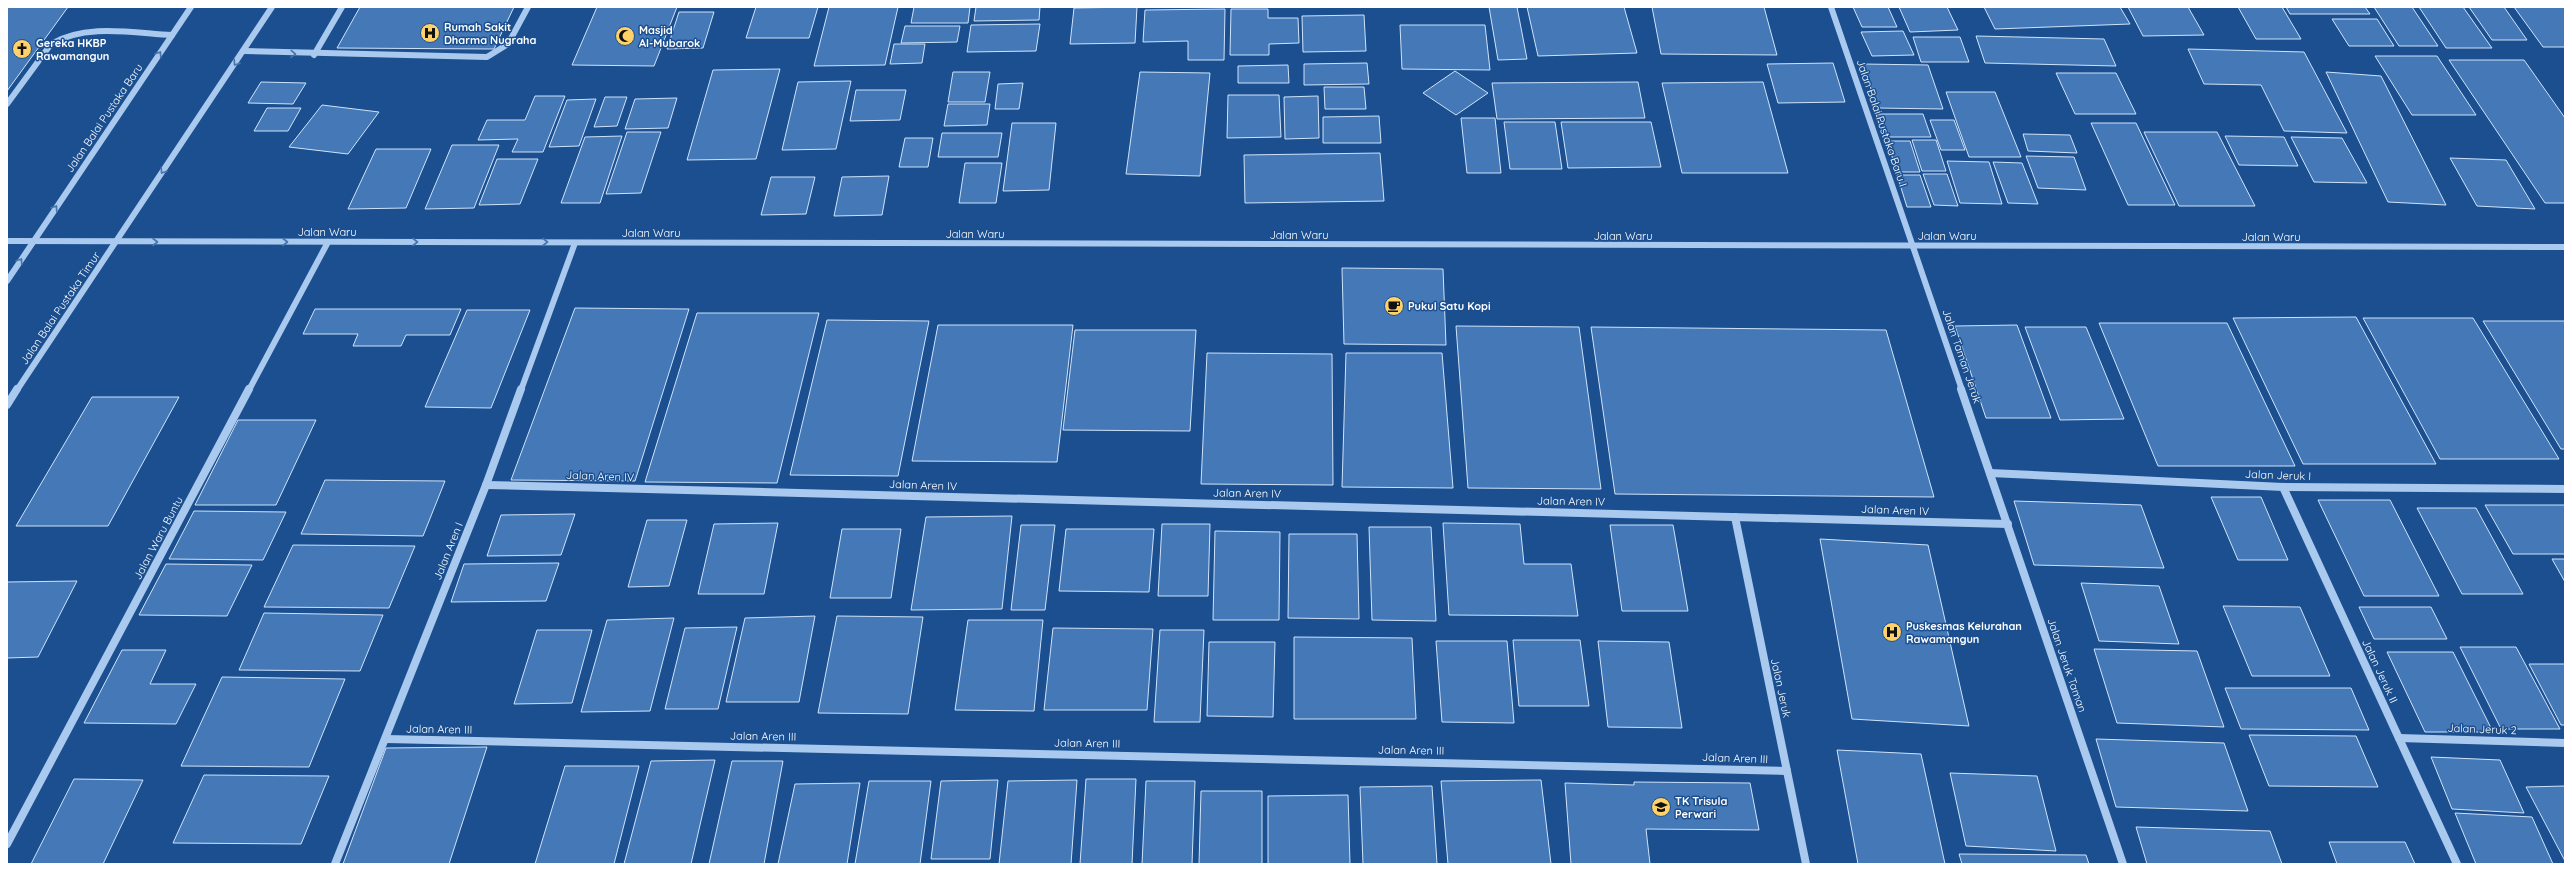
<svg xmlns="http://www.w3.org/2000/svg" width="2572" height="871" font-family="Quicksand,sans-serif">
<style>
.building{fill:#4478b7;stroke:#cfe3fa}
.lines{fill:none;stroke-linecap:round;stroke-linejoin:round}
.minor-far1{stroke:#a9c9ee;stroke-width:6}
.minor{stroke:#a9c9ee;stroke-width:8}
.oneway{stroke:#4674ac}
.labels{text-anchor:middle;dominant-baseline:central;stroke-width:3;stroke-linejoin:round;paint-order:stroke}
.poi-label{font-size:11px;font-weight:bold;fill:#fff;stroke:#1b4f8f;text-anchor:start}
.street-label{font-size:11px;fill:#fff;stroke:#1b4f8f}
</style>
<rect width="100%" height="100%" fill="#1b4f8f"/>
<g class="building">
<polygon points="7,7 68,7 7,91"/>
<polygon points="360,7 514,7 494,49 337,48"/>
<polygon points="597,7 677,7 654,66 572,65"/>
<polygon points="756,7 818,7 809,38 746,38"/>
<polygon points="829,7 898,7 885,65 814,66"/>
<polygon points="914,7 970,7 968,23 911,23"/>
<polygon points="976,7 1040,7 1039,20 974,21"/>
<polygon points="1137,7 1135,43 1070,44 1074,8"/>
<polygon points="1489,7 1517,7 1527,59 1498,60"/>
<polygon points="1527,7 1624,7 1637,53 1538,56"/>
<polygon points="1652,7 1764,7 1777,55 1661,54"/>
<polygon points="1853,7 1888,7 1897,27 1862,27"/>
<polygon points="1899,7 1947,7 1958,30 1910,32"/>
<polygon points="1984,7 2120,7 2130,24 1995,29"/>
<polygon points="2128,7 2188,7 2204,35 2143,36"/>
<polygon points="2238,7 2282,7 2301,39 2256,39"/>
<polygon points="2286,7 2365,7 2370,14 2290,14"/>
<polygon points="2374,7 2412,7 2438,46 2399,46"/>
<polygon points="2419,7 2463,7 2492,48 2446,48"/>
<polygon points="2469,7 2504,7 2527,40 2492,40"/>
<polygon points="2514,7 2565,7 2565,47 2543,47"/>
<polygon points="1225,9 1224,60 1188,60 1188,41 1143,42 1145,10"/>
<polygon points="1231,9 1268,9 1268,18 1298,18 1299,43 1269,44 1269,55 1230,55"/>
<polygon points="679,12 714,12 703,48 667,49"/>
<polygon points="1364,15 1366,51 1303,52 1302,16"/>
<polygon points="2332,19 2377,19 2394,46 2349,46"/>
<polygon points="1040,24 1036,51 967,52 971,25"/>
<polygon points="1400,25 1485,25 1490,70 1402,69"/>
<polygon points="905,26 960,26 957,42 901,43"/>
<polygon points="1903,31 1914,55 1872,56 1861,32"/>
<polygon points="1976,36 2104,39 2116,66 1985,63"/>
<polygon points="1913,37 1960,37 1969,62 1921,62"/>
<polygon points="894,44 925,44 922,63 890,64"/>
<polygon points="2188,49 2304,52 2347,133 2284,131 2261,85 2204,84"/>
<polygon points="2375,56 2437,56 2476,115 2412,115"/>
<polygon points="2449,60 2524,60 2565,118 2565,203 2545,203"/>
<polygon points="1367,63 1369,84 1304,85 1304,64"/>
<polygon points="1833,63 1845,102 1778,103 1767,64"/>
<polygon points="1863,64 1928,65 1943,109 1877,108"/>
<polygon points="1288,65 1289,83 1238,83 1238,66"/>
<polygon points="780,69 756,159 687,160 713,70"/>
<polygon points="1455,71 1488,93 1456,115 1423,93"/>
<polygon points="953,72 990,72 985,102 948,102"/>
<polygon points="1140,72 1210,73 1200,176 1126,174"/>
<polygon points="2326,72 2381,76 2446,205 2388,202"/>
<polygon points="2056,73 2116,73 2136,114 2075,114"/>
<polygon points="851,81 836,149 782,150 798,82"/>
<polygon points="261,82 306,83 293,104 248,103"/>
<polygon points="1638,82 1645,118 1497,119 1492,83"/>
<polygon points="1763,82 1788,173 1682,173 1662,83"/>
<polygon points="1023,83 1019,109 995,109 998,84"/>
<polygon points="1324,87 1364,87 1366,109 1325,109"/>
<polygon points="856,90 906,90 900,120 850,121"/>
<polygon points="1946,92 1995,92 2021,157 1969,157"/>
<polygon points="1228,95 1279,95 1281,137 1227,138"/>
<polygon points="535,96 565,96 543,152 512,152 518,139 478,140 487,120 525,120"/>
<polygon points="1318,96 1319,138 1285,139 1284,97"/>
<polygon points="605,97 627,97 617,126 594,127"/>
<polygon points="677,98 668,128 625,129 635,99"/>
<polygon points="596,99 579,146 549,147 567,100"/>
<polygon points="948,104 990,104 987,125 944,126"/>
<polygon points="322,105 379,112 348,154 289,147"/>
<polygon points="267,108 301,108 288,131 254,131"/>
<polygon points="1876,114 1923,114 1931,137 1883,137"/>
<polygon points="1379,116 1381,143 1323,143 1323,117"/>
<polygon points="1461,118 1495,118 1501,173 1467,173"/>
<polygon points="1930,120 1954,120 1965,150 1941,150"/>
<polygon points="1504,122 1555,122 1562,169 1510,169"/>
<polygon points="1561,122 1651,122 1661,167 1568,168"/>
<polygon points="1012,123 1056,123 1049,190 1003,191"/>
<polygon points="2091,123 2136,123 2175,205 2128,205"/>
<polygon points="627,132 661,132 641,193 606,194"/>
<polygon points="2144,132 2217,132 2255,206 2179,206"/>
<polygon points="942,133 1002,133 998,157 938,157"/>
<polygon points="2023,134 2070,135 2077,153 2028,151"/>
<polygon points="622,136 600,203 561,203 585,137"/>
<polygon points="2225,136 2284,137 2298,166 2239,165"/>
<polygon points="2291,137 2342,138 2367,183 2314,182"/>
<polygon points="905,138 933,138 928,167 899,167"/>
<polygon points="1912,140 1936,140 1946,171 1922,171"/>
<polygon points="1887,141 1910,141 1920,172 1897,172"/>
<polygon points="452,145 499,145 474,208 425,209"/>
<polygon points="376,149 431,149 406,208 348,209"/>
<polygon points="1380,153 1384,201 1245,203 1244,155"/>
<polygon points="2026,156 2074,157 2086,190 2038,188"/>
<polygon points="2450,158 2506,160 2535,209 2477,206"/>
<polygon points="497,159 538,159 520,204 479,205"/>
<polygon points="1947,161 1989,162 2002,204 1960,203"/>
<polygon points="1993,162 2022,163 2038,204 2008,203"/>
<polygon points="965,163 1002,163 996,203 959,203"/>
<polygon points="1923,174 1947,174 1958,206 1934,205"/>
<polygon points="1897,175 1920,175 1931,207 1907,207"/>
<polygon points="889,176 882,215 834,216 842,177"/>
<polygon points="771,177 815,177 806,214 761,215"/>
<polygon points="1342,268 1443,269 1446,345 1344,344"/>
<polygon points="575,308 689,309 635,481 511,480"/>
<polygon points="315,309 461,309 450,335 406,335 401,346 353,346 358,334 303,334"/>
<polygon points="467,310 530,310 491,408 425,407"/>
<polygon points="697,313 819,313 777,483 645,482"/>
<polygon points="2356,317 2436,464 2303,464 2233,318"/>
<polygon points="2363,318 2473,318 2559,459 2440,459"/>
<polygon points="827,320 929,321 898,476 790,475"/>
<polygon points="2483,321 2565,321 2565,449 2561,449"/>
<polygon points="2099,323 2227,323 2295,466 2158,466"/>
<polygon points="938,325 1073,325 1057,462 912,461"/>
<polygon points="2017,325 2051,418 1986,418 1955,326"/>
<polygon points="1456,326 1579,327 1601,489 1468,488"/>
<polygon points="1591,327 1886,330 1934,497 1615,494"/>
<polygon points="2025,327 2086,327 2124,419 2060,420"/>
<polygon points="1075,330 1196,330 1190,431 1063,430"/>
<polygon points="1207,353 1332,354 1333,485 1201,484"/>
<polygon points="1346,353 1442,353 1453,488 1342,487"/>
<polygon points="92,397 179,397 108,526 16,526"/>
<polygon points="238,420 316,420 276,505 195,505"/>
<polygon points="325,480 445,481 423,536 301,534"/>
<polygon points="2211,497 2261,497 2288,560 2238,560"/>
<polygon points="2318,500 2390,500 2439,596 2364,596"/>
<polygon points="2014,501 2141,505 2164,568 2034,565"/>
<polygon points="2485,505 2565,505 2565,554 2513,554"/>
<polygon points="2417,508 2476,508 2523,594 2462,594"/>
<polygon points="194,511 286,512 263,560 169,559"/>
<polygon points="575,514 561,555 487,556 501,515"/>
<polygon points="1012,516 1002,609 911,610 926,517"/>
<polygon points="647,520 687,520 669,586 628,587"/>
<polygon points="778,523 764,594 698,594 714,524"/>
<polygon points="1443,523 1520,524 1524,564 1571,564 1578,616 1449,615"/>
<polygon points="1162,524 1210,524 1208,596 1158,596"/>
<polygon points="1021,525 1055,525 1045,610 1011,610"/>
<polygon points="1610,525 1673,525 1688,611 1622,611"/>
<polygon points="1369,527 1431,527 1436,621 1372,620"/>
<polygon points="842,529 901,529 891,598 830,598"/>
<polygon points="1066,529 1154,529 1149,592 1059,591"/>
<polygon points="1215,531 1280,532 1279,620 1213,620"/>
<polygon points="1289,534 1357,534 1359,619 1288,618"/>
<polygon points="1820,539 1928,545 1969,726 1852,719"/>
<polygon points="293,545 415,546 389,608 264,607"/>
<polygon points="2552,559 2565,559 2565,582"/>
<polygon points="559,563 546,601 451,602 464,564"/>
<polygon points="166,564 252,565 227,616 139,615"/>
<polygon points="77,581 38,657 7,658 7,582"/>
<polygon points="2081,583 2159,586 2179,644 2099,641"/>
<polygon points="2223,606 2300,607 2330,676 2252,676"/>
<polygon points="2359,607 2431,607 2447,639 2374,639"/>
<polygon points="264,613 383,615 360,671 239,670"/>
<polygon points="815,616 799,702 726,702 745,618"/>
<polygon points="837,616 923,617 908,714 818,713"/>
<polygon points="674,618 650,711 581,712 607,620"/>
<polygon points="968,620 1043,620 1034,711 955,710"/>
<polygon points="737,627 718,709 665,709 685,628"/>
<polygon points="1053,628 1153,629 1147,710 1044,710"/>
<polygon points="537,630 592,630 572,703 514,704"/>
<polygon points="1160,630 1204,630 1200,722 1154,722"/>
<polygon points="1294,637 1412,638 1416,719 1294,719"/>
<polygon points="1513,640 1580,640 1589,706 1519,706"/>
<polygon points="1436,641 1507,641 1514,723 1442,722"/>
<polygon points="1598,641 1669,642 1682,728 1608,727"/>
<polygon points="1209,642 1275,642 1273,717 1207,716"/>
<polygon points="2460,647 2516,647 2560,729 2501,729"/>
<polygon points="2094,649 2197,651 2224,727 2117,723"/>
<polygon points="122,650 166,650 150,684 196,684 176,724 84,723"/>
<polygon points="2387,652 2453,652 2493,732 2425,732"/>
<polygon points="2529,664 2565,664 2565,725 2561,725"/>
<polygon points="222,677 345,679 309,767 181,766"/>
<polygon points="2225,688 2351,688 2369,730 2241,729"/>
<polygon points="2249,735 2356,736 2378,787 2269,786"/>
<polygon points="2096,739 2224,743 2248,811 2116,807"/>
<polygon points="487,747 449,864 343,864 386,748"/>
<polygon points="1837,750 1921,754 1945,864 1858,864"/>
<polygon points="2431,757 2500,760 2524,813 2452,809"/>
<polygon points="715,760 691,864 624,864 651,761"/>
<polygon points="732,761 783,761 764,864 709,864"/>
<polygon points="565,766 639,766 614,864 535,864"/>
<polygon points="1950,773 2037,776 2056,851 1966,846"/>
<polygon points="204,775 329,776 301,844 173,843"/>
<polygon points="74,779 143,780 103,864 31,864"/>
<polygon points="1086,779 1136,779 1132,864 1080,864"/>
<polygon points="998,780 990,859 931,859 941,781"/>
<polygon points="1077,780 1071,864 999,864 1008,781"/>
<polygon points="1541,780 1551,864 1448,864 1441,781"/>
<polygon points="869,781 931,781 920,864 855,864"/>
<polygon points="1146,781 1195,781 1192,864 1142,864"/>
<polygon points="1634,782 1750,783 1759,830 1646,829 1650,864 1571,864 1565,783 1634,785"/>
<polygon points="860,783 847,864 778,864 795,784"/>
<polygon points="1432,786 1437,864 1363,864 1360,787"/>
<polygon points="2565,786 2565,861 2526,787"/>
<polygon points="1201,791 1262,791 1262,864 1199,864"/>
<polygon points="1348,795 1350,864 1268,864 1268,796"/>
<polygon points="2455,813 2532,817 2553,864 2476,864"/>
<polygon points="2136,827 2270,831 2282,864 2147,864"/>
<polygon points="2329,842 2405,842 2415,864 2337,864"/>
<polygon points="1959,854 2086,855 2089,864 1962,864"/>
</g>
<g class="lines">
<g class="minor-far1">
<polyline points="1831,7 1962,390"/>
<polyline points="244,51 487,57 508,44 528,7"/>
<polyline points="314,55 342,7"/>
<path d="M7,104L51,44C86,23 133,33 172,35"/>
<polyline points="7,241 2565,247"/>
<polyline points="7,281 191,7"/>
<polyline points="17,390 272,7"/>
<polyline points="249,390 328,242"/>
<polyline points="521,390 575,243"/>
</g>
<g class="minor">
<polyline points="1961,389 2123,864"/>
<polyline points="7,405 17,389"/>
<polyline points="1990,473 2283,487 2565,489"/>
<polyline points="486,485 2008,524"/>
<polyline points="2283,487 2457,864"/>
<polyline points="1735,517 1806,864"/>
<polyline points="2399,738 2565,743"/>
<polyline points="386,739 1787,771"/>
<polyline points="7,844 249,389"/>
<polyline points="335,864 486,485 521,389"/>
</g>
</g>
<defs><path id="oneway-chevron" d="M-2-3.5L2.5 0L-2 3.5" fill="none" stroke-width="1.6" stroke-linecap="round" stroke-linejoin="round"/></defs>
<g class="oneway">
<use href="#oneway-chevron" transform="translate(159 54) rotate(-56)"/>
<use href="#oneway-chevron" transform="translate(293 54) rotate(3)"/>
<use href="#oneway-chevron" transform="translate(236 63) rotate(124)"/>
<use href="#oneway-chevron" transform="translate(163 171) rotate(124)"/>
<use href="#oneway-chevron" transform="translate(55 208) rotate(-56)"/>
<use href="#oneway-chevron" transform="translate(155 242)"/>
<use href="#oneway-chevron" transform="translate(285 242)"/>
<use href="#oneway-chevron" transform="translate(415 242)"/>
<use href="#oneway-chevron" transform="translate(545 242)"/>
<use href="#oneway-chevron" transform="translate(20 261) rotate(-56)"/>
</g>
<defs>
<symbol id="hospital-disc" viewBox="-11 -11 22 22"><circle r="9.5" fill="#ffd166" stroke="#1b4f8f"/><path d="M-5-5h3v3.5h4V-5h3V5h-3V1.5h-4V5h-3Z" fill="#111"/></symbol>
<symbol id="mosque-disc" viewBox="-11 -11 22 22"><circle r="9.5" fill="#ffd166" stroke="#1b4f8f"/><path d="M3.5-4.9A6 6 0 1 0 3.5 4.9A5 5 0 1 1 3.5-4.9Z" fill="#111"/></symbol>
<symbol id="church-disc" viewBox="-11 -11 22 22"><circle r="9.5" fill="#ffd166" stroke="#1b4f8f"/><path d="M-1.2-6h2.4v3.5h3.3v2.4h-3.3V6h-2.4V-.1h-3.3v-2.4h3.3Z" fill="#111"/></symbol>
<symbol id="cafe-disc" viewBox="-11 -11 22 22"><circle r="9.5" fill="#ffd166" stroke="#1b4f8f"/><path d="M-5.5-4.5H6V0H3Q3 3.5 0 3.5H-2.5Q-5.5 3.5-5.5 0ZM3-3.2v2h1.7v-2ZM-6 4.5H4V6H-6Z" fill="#111"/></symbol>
<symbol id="school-disc" viewBox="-11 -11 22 22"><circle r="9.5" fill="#ffd166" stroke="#1b4f8f"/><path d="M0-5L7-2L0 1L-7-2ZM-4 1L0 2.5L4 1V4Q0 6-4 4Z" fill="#111"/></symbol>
</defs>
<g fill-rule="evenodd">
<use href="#hospital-disc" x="419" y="22" width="22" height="22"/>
<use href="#mosque-disc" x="614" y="25" width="22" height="22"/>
<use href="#church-disc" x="11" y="38" width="22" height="22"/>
<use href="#cafe-disc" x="1383" y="295" width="22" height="22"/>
<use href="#hospital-disc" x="1881" y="621" width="22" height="22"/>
<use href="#school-disc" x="1650" y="796" width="22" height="22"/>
</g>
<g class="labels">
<g class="poi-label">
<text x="444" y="27">Rumah Sakit<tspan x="444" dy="13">Dharma Nugraha</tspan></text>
<text x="639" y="30">Masjid<tspan x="639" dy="13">Al-Mubarok</tspan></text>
<text x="36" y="43">Gereka HKBP<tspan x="36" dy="13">Rawamangun</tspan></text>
<text x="1408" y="306">Pukul Satu Kopi</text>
<text x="1906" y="626">Puskesmas Kelurahan<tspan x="1906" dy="13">Rawamangun</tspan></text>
<text x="1675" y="801">TK Trisula<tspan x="1675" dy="13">Perwari</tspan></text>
</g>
<g class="street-label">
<text transform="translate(104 118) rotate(-56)">Jalan Balai Pustaka Baru</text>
<text transform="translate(1882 123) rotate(71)">Jalan Balai Pustaka Baru I</text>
<text x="327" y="232">Jalan Waru</text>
<text x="651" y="233">Jalan Waru</text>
<text x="975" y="234">Jalan Waru</text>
<text x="1299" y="235">Jalan Waru</text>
<text x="1623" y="236">Jalan Waru</text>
<text x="1947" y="236">Jalan Waru</text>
<text x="2271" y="237">Jalan Waru</text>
<text transform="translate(60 308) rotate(-56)">Jalan Balai Pustaka Timur</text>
<text transform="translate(1962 356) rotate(71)">Jalan Taman Jeruk</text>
<text transform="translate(2278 475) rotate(2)">Jalan Jeruk I</text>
<text transform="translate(600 476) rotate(2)">Jalan Aren IV</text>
<text transform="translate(923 485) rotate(2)">Jalan Aren IV</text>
<text transform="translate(1247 493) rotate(1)">Jalan Aren IV</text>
<text transform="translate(1571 501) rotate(1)">Jalan Aren IV</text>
<text transform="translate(1895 510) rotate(2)">Jalan Aren IV</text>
<text transform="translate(158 538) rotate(-62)">Jalan Waru Buntu</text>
<text transform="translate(448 551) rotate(-68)">Jalan Aren I</text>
<text transform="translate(2067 665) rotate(71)">Jalan Jeruk Taman</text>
<text transform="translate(2380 671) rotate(65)">Jalan Jeruk II</text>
<text transform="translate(1781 688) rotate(78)">Jalan Jeruk</text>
<text transform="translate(439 729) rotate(1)">Jalan Aren III</text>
<text transform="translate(2482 729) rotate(2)">Jalan Jeruk 2</text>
<text transform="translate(763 736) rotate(1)">Jalan Aren III</text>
<text transform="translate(1087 743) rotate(1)">Jalan Aren III</text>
<text transform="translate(1411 750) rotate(1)">Jalan Aren III</text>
<text transform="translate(1735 758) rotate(2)">Jalan Aren III</text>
</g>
</g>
<rect width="2572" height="871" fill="none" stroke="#ffffff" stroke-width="16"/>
</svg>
